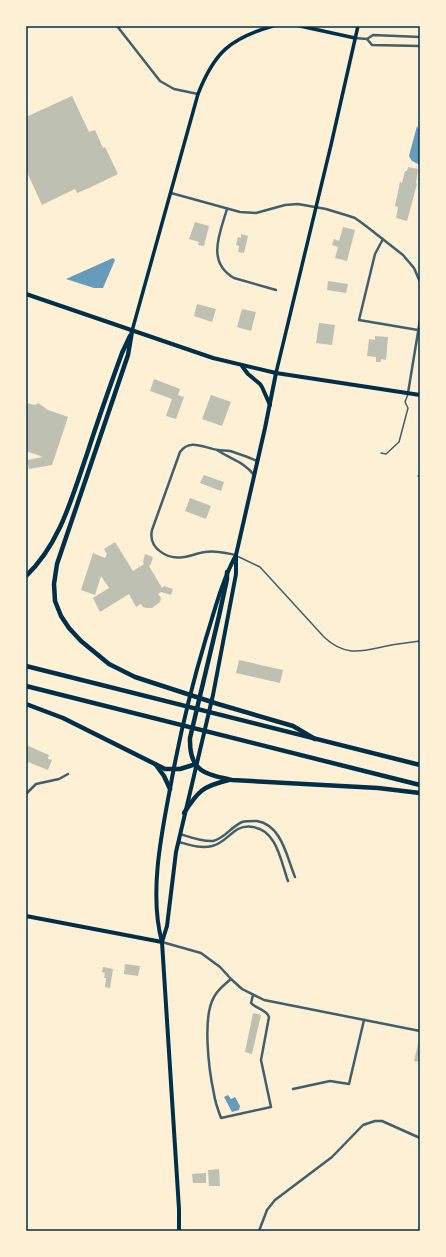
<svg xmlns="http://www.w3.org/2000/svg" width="446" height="1257" font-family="'Titillium Web',sans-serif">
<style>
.water{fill:#669bbc}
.building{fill:#bec0b2}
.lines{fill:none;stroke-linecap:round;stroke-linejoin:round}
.service{stroke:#3f606c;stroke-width:1.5}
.minor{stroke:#3f606c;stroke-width:2.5}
.secondary{stroke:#003049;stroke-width:3.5}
.primary{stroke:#003049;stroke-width:4}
.motorway{stroke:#003049;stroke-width:4.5}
.neatline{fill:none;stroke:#003049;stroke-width:1.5}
</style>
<rect width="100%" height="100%" fill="#fdf0d5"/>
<g class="water">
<polygon points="417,126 420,132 420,165 412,161 409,156"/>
<polygon points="113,258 115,260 103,288 94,288 66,279"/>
<polygon points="228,1095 231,1099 235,1097 240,1106 239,1110 232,1112 224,1097"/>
</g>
<g class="building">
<polygon points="72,96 89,132 95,130 103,148 105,147 118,174 89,188 77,193 75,189 42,205 26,170 26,117"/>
<polygon points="408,167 418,169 416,183 417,184 407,221 396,218 398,207 395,206 400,182 402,183 405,171 407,171"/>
<polygon points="195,222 209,226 204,246 198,245 199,242 189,239"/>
<polygon points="343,227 355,230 347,261 335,258 338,247 332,245 334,239 339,241"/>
<polygon points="241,234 248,236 244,253 238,252 239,246 236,245 238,237 241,238"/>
<polygon points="328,281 348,284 346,293 327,290"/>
<polygon points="197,304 216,309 212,322 194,316"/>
<polygon points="242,309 256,312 251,331 237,327"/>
<polygon points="319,323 335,325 332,345 316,343"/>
<polygon points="375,336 388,337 386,360 381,359 381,362 376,362 376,357 367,356 369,339 375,340"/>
<polygon points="154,379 180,389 178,395 184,397 176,419 166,416 172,399 150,391"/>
<polygon points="211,395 231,402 222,426 202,419"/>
<polygon points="26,403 35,405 38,403 48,410 68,417 52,465 29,469 27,460 43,457 26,451"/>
<polygon points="204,475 224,482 221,491 200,483"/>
<polygon points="190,498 211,506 206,519 185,511"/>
<polygon points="115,542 133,571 144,564 143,562 145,554 153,557 151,564 149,566 162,588 164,586 173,589 171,595 161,592 158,594 161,598 160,602 152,608 147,608 143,607 141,604 136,607 129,594 100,612 93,598 109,588 101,576 95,595 81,590 93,553 105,558 107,554 104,549"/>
<polygon points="239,660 283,670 280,683 236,673"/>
<polygon points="26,745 49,755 48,759 52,760 48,770 28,762 26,766"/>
<polygon points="125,964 140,966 138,976 124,974"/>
<polygon points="103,967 113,969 110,988 105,987 106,978 104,978 105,973 102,972"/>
<polygon points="253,1013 261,1015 252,1054 245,1052"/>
<polygon points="419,1040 420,1040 420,1062 414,1061"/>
<polygon points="219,1169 220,1186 209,1186 208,1170"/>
<polygon points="206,1173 206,1183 193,1183 192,1174"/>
</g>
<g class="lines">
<g class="service">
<polyline points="381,453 386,454 399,442 408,408 405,402 408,394"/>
<polyline points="418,476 420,476"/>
<path d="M237,556L260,567L324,637C349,661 369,648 398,644C405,643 413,642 420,641"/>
</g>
<g class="minor">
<polyline points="117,26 160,81 174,89 198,94"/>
<polyline points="355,38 367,39 372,45 420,46"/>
<polyline points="367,39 373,35 420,37"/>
<polyline points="171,193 240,212 256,213 285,205 298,204 326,209 349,216 355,218 366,226 403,255 414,268 420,282"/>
<path d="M227,209C220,233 206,262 234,278L276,290"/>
<polyline points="383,239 375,254 359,320 418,330"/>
<polyline points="408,393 420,320"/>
<path d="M217,450C232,460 243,461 254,475"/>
<path d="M236,555C226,553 215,550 205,552C198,553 191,556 184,557C167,560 148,548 152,530L180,452C190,438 204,448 218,450C222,451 226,450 230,451C239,454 249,457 257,461"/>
<polyline points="26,794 36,784 59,779 68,774"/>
<path d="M180,834C190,837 202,842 213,841C225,838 231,827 242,822C246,821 252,821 257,821C282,825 287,858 295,877"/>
<path d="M179,842C190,845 201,849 212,846C223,844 229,834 238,829C242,827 247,826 253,827C277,830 281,862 288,881"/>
<polyline points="162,942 201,953 220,967 231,979 242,989 264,1000 420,1031"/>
<path d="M231,979C224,985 218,989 214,997C202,1017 209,1071 214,1094C215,1102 218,1110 221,1118L271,1107L261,1060L269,1017C266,1009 256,1009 251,1003L253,995"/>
<polyline points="293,1089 330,1081 349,1084 364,1020"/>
<polyline points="259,1231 267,1210 275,1200 332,1157 363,1125 375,1121 382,1121 420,1138"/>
</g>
<g class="secondary">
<polyline points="300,26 355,38"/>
<path d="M132,331L198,94C214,53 230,38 273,26"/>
<polyline points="276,373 331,145 358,26"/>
</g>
<g class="primary">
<polyline points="26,294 213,358 276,373 420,395"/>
<polyline points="242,366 248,374 260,384 262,387 270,405"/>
<polyline points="26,916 162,942"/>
<polyline points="162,942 167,926 176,852 213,695 236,574 236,555 265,428 276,373"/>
<path d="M179,1231V1209L162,942C149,895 161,836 170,789C179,738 191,688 206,638C215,609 222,581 236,555"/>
</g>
<g class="motorway">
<polyline points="132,331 128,355 57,564 54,584 55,601 61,616 69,628 81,641 109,664 135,677 218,704 293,726 315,739"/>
<path d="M227,572V579L219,616L190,738C189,771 204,774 232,780L378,788L420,793"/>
<path d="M26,576C60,544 72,497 87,454C98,420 110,386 122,353L130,336"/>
<polyline points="26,666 420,765"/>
<polyline points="26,686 420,785"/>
<polyline points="26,704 63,718 165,769 180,769 196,764"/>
<polyline points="156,765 164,776 170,789"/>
<path d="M184,813C198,791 203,786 229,780"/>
</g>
</g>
<rect width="446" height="1257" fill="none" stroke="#fdf0d5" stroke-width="54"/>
<rect x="27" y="27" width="392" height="1203" class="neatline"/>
</svg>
